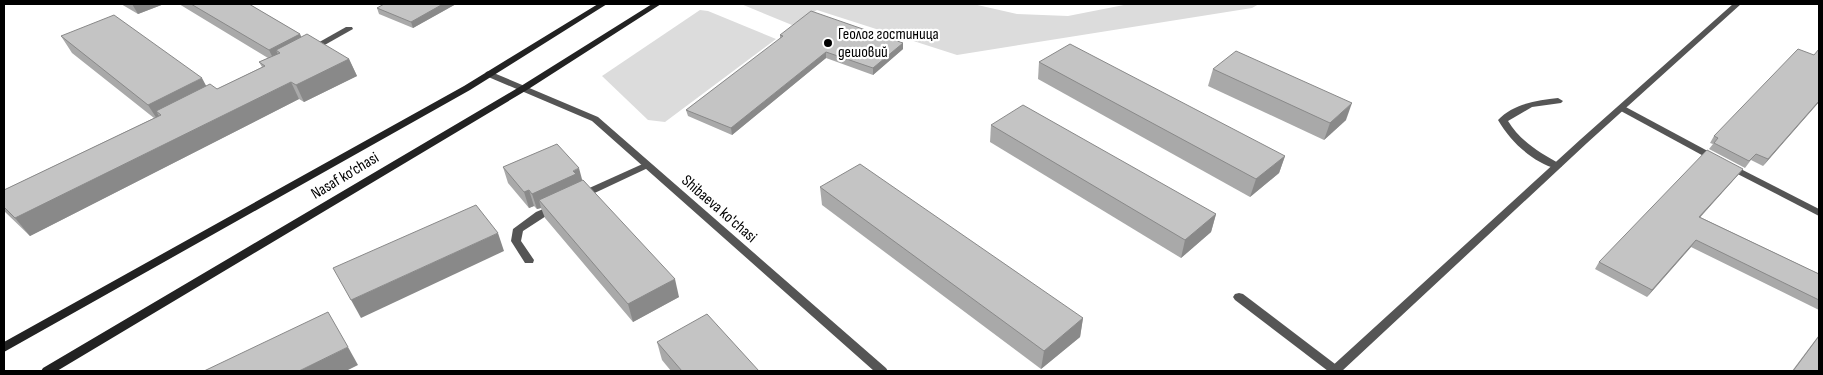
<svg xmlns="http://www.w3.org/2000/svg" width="1823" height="375" font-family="'Sofia Sans Condensed',sans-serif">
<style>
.green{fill:#dcdcdc}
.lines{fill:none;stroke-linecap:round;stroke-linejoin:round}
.lane{fill:#555;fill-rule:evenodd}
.street{fill:#555;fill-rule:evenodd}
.secondary{fill:#222;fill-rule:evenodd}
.wall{fill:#a9a9a9}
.shaded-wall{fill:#898989}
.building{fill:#c4c4c4;stroke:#898989}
.poi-dot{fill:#000;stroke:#fff;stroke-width:2}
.labels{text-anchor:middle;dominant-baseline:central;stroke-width:4.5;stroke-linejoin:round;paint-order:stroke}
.poi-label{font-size:16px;fill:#000;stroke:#fff;text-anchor:start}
.street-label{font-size:16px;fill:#000;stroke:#fff}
</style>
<rect width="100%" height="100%" fill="#fff"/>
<g class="green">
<polygon points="741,4 973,4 1017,14 1068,16 1129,4 1259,4 1252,8 957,55 817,10 792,25"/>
<polygon points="700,10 708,11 776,39 665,122 648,120 602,76"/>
</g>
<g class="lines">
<g class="lane">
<path d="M1558,98L1563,101L1561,103L1532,107L1508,121C1520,141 1540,153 1560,164L1562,166L1557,169C1532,162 1511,142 1498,120C1513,104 1537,100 1558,98Z"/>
<polygon points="1622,105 1717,156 1719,158 1714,161 1711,160 1619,110 1617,108 1619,106"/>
<polygon points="647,162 650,163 652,165 650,167 584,198 580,199 575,196 576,194"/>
<polygon points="1729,163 1819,209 1819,216 1726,168 1724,166"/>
<polygon points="555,204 559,205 560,207 523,231 521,241 534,260 533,263 525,263 511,241 513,229 536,212"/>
<polygon points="1239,293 1243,294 1339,367 1340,371 1328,371 1235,300 1233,297 1235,294"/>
</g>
<g class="street">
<polygon points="1733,4 1741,4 1587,143 1342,371 1328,371 1330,368 1581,139"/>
<polygon points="346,27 352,27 353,29 314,51 308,51 307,49"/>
<polygon points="489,71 598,117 886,368 888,371 874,371 592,121 486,76 485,74 486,72"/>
</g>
<g class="secondary">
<polygon points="598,4 607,4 470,90 4,352 4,342 464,86"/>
<polygon points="652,4 661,4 527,90 57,371 41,371 43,368 521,86"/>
</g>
</g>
<g class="wall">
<polygon points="121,4 164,4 138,14"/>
<polygon points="179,4 249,4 300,34 301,37 349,59 357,76 304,102 299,99 30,236 4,211 4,190 154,118 72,53 61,36 206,86 217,89 262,67 259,62 268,58"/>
<polygon points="384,4 456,4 413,28 379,14 377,8"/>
<polygon points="780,35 903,43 903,49 873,75 826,58 732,135 688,116 686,110 780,39"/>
<polygon points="1814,55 1819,102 1763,166 1751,160 1745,168 1709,149 1713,144 1710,143 1714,136"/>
<polygon points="1039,62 1285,156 1279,173 1250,197 1038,79"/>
<polygon points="1213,69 1346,120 1324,140 1208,86"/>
<polygon points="991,125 1216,214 1211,232 1181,258 990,142"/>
<polygon points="503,167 583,180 679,297 633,322 545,218 541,208 537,209 534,206 529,208 508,183"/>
<polygon points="1743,169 1738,175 1700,217 1819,274 1819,310 1691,247 1647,297 1595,269 1599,262"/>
<polygon points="820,187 1083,318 1080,337 1041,369 822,205"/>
<polygon points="1819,335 1819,371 1792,371"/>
<polygon points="657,342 759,371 671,371 662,360"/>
</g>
<g class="shaded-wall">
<polygon points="132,4 164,4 138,14"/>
<polygon points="443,4 456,4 413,28 411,22"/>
<polygon points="300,34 305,46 280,53 276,50 280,59 275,62 269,50"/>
<polygon points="903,43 903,49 873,75 873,68"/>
<polygon points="826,52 826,58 732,135 731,128"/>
<polygon points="349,59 357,76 304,102 296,85"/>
<polygon points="202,78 211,95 161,115 156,111 162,121 159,122 148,105"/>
<polygon points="291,82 299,99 30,236 15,218"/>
<polygon points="1819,101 1819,102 1763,166 1768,159"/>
<polygon points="1352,103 1346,120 1324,140 1330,123"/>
<polygon points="1285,156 1279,173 1250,197 1256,179"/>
<polygon points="579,168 583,183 539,200 541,208 537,209 532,194"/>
<polygon points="1743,169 1738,175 1695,223 1699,217"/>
<polygon points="529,190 534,206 529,208 524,192"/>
<polygon points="1216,214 1211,232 1181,258 1185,240"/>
<polygon points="498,233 504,251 361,318 351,300"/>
<polygon points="1696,240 1691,247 1647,297 1652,290"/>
<polygon points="675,279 679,297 633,322 628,304"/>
<polygon points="1083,318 1080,337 1041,369 1044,351"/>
<polygon points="348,347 358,365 346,371 299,371"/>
</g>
<g class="building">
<polygon points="191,4 249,4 300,34 269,50"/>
<polygon points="384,4 443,4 411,22 377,8"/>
<polygon points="811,11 903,43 873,68 826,52 731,128 686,110 783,36 780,35"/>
<polygon points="114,15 202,78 148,105 61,36"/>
<polygon points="307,34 349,59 296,85 291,82 15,218 4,207 4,190 161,115 156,111 210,84 217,89 265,66 259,62 280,53 276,50"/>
<polygon points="1070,44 1285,156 1256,179 1039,62"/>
<polygon points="1798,49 1814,55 1819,49 1819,101 1768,159 1756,154 1749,161 1714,143 1718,138 1714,136"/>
<polygon points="1236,51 1352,103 1330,123 1213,69"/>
<polygon points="1023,105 1216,214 1185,240 991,125"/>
<polygon points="557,144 579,168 573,171 576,174 532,194 529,190 524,192 503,167"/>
<polygon points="1707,150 1743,169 1699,217 1819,274 1819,300 1696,240 1652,290 1599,262"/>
<polygon points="860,164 1083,318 1044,351 820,187"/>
<polygon points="583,180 675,279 628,304 539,200"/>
<polygon points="476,205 498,233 351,300 333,268"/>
<polygon points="328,312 348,347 299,371 204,371"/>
<polygon points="707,314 759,371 682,371 657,342"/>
<polygon points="1819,336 1819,371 1793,371"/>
</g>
<circle class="poi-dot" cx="828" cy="43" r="5"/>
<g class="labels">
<g class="poi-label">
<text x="838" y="34">Геолог гостиница<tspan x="838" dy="18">дешовий</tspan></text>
</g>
<g class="street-label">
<text transform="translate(345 176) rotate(-31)">Nasaf ko‘chasi</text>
<text transform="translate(719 209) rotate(41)">Shibaeva ko'chasi</text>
</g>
</g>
<rect width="1823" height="375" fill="none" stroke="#000000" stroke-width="10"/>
</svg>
